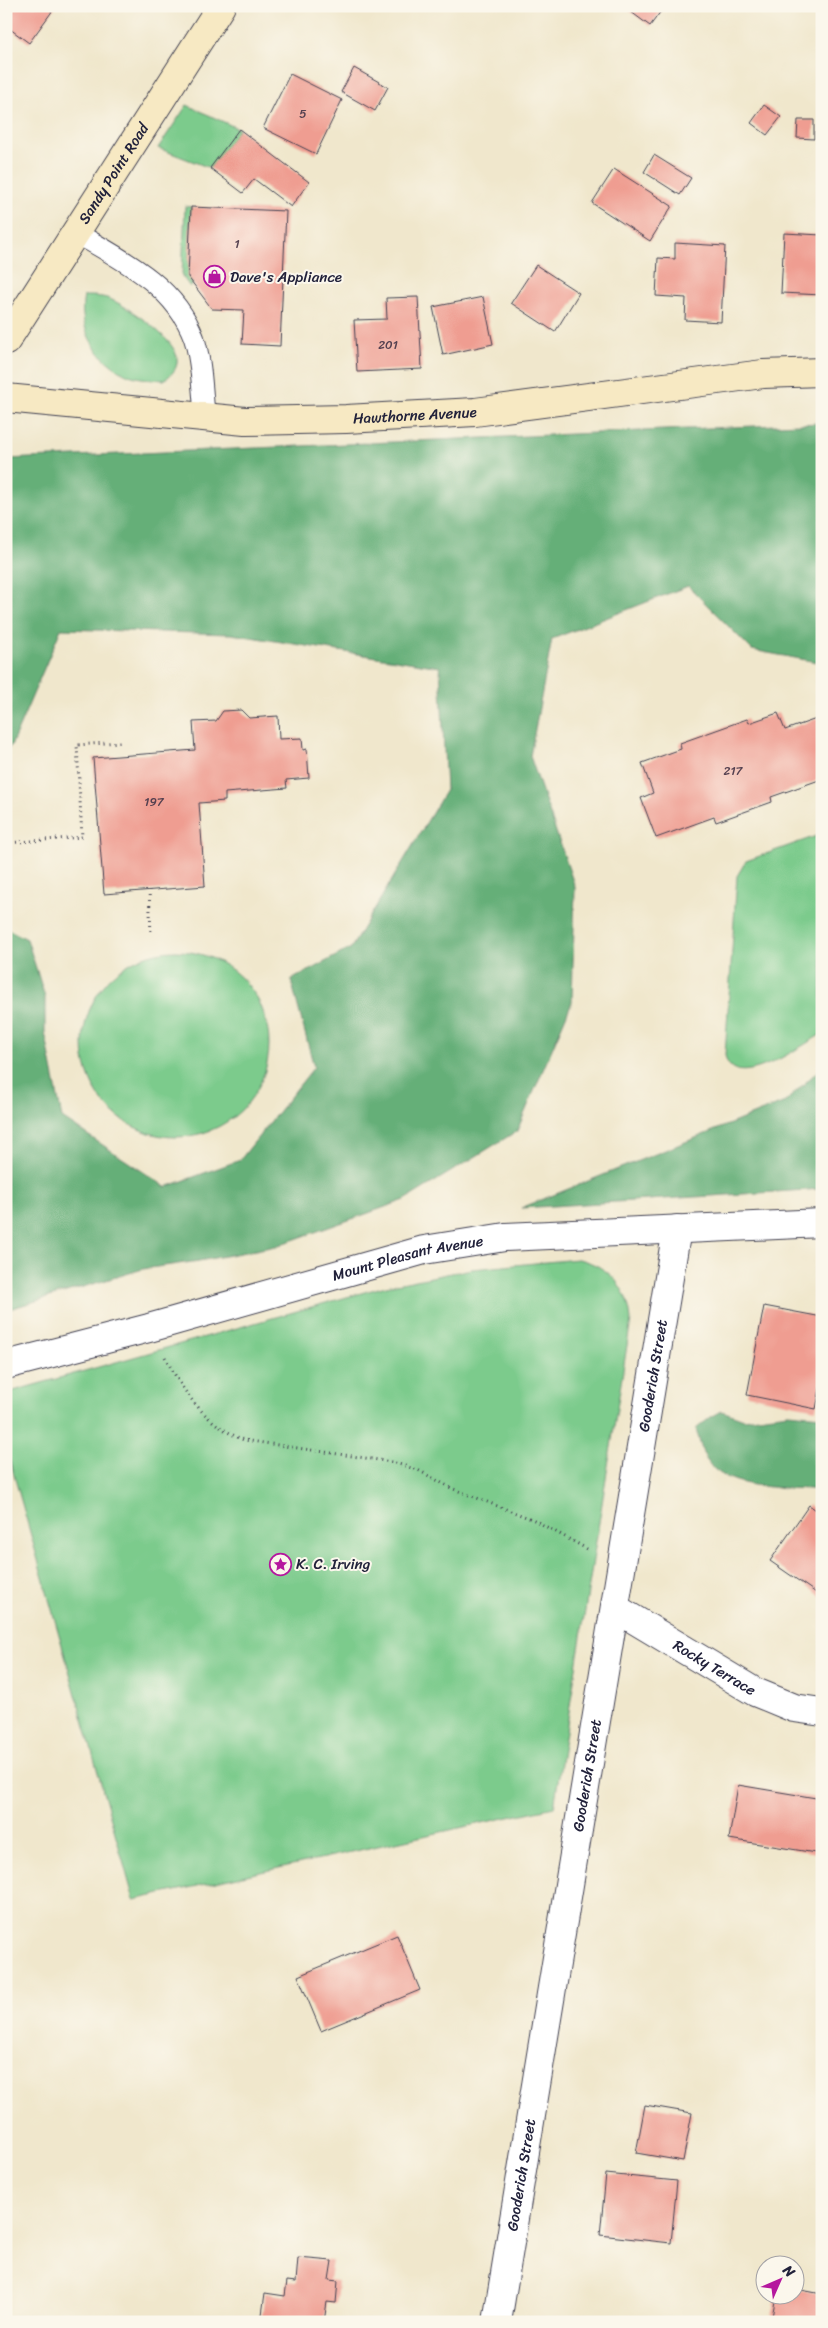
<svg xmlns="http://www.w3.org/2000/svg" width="828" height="2328" font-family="Sriracha,sans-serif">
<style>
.green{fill:#7ccb8c;stroke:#4f7664}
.forest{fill:#65af78;stroke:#44685a}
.building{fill:#ef9d91}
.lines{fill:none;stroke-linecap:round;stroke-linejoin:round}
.lane-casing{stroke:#414051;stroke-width:22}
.street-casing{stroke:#414051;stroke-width:30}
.secondary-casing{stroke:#414051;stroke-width:30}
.path{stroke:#414051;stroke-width:3;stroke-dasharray:1 4;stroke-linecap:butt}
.lane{stroke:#fff;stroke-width:20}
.street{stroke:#fff;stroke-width:28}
.secondary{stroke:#f7e9c3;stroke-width:28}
.labels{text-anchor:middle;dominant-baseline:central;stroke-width:4;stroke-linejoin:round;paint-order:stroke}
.number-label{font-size:12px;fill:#554150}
.street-label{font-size:15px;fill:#22223b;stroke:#fbf7ec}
.poi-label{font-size:15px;fill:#22223b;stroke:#fbf7ec;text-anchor:start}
</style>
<rect width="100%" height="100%" fill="#fbf7ec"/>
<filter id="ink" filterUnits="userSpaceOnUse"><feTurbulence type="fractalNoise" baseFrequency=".02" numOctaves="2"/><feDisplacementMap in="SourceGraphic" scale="10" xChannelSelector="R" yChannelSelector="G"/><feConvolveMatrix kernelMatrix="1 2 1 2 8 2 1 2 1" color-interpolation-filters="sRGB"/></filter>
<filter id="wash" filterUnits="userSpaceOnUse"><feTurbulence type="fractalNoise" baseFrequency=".0096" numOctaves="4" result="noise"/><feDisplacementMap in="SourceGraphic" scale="20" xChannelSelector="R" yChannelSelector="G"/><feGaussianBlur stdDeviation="1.12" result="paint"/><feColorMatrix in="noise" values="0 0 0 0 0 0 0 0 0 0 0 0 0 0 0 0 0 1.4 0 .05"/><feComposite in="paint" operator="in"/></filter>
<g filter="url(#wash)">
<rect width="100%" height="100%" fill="#f0e7cc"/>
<g class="green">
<polygon points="187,105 239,129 210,168 158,148"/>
<polygon points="185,206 191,207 188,277 193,284 190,287 182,276"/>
<path d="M84,296C94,296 105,296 114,301C131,309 171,337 176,354C180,366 173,374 164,380C152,379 140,379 129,375C97,362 77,328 84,296Z"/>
<path d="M822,834V1034C802,1045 732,1096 725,1055L737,876L746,861Z"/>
<circle cx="176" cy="1044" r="93"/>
<path d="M578,1259C610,1266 628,1288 631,1320L554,1807L134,1900L6,1447V1393L386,1286L472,1269Z"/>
</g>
<g class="forest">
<polygon points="822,423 822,663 752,650 688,586 552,639 530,756 575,887 572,1002 517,1131 405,1200 276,1246 199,1261 143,1269 6,1310 6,928 27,939 45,997 45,1032 62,1118 166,1187 240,1160 314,1067 291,980 351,948 446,790 440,667 231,634 61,629 11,746 6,751 6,459"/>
<polygon points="822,1067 822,1189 521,1208 785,1102"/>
<path d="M722,1411L744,1419L788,1413L822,1416V1490C788,1486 726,1493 706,1459C701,1450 699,1438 696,1429L711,1417Z"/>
</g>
<g id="blocks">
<g class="building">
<polygon points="6,6 56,6 29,43 6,26"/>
<polygon points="623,6 663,6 664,7 650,26"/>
<polygon points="354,68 388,87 375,111 341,92"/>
<polygon points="290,74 342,100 316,154 263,128"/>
<polygon points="764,105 781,117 767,135 751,123"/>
<polygon points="798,120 814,120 814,139 797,138"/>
<polygon points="239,129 309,182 291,207 254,179 243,193 210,168"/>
<polygon points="654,155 691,178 680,195 644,172"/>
<polygon points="614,169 672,206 650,241 592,203"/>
<polygon points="191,207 286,211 280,346 242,344 244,310 212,309 188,277"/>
<polygon points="784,233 822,235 822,295 781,293"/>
<polygon points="675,243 725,246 721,322 685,320 686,298 656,296 658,258 675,259"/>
<polygon points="536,265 579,293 555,332 511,303"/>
<polygon points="418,297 422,369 357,372 354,320 387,319 386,298"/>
<polygon points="483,297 493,344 443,355 433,307"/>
<polygon points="241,710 249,718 278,716 279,739 302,738 303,750 307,749 309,778 286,780 287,788 225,793 225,801 199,803 205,886 104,894 93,758 195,750 193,722 216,721 223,711"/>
<polygon points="778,713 785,730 822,717 822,779 771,797 772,802 716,822 714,817 656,838 641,798 653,793 642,763 681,749 680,743 747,719 749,723"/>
<polygon points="764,1306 822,1317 822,1379 816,1409 747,1395"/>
<polygon points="809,1505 822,1514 822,1597 770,1561"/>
<polygon points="738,1785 822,1799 822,1854 729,1839"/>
<polygon points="397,1935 420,1990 321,2031 298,1976"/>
<polygon points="645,2105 692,2113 683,2161 636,2153"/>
<polygon points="606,2174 677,2181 671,2243 600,2235"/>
<polygon points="298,2258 332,2261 329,2280 338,2281 336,2303 327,2302 324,2322 261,2322 265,2293 285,2296 287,2281 296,2282"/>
<polygon points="796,2289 822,2294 822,2322 771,2322 776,2296 796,2296"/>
</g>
</g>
</g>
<g filter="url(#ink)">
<use href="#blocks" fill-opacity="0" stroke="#414051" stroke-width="1"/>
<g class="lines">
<defs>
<path id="lane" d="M76,233C121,259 175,285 194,338C202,362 202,392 205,418"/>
<g id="street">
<path id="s1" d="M6,1365L149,1328L424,1250L505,1237L822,1223"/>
<path id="s2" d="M615,1608L755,1692L794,1708L822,1712"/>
<path id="s3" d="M497,2322L677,1229"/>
</g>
<g id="secondary">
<path id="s4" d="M6,341L221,6"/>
<path id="s5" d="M6,398L245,421L346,419L475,412L763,374L822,372"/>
</g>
</defs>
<use href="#lane" class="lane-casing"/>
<use href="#street" class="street-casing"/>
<use href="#secondary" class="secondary-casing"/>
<g class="path">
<polyline points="6,843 82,837 77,745 120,742"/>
<polyline points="149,890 151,934"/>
<path d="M165,1357C184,1393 205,1424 244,1440L392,1462L418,1470L451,1488L534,1520L589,1550"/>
</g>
<use href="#lane" class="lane"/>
<use href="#street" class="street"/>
<use href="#secondary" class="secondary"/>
</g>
</g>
<defs>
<symbol id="shop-ring" viewBox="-11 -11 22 22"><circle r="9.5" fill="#fbf7ec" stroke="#b5179e" stroke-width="1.5"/><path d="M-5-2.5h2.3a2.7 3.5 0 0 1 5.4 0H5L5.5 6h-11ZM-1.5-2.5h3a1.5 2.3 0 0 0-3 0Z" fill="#b5179e"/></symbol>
<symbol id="sight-ring" viewBox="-11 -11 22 22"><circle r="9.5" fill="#fbf7ec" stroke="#b5179e" stroke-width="1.5"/><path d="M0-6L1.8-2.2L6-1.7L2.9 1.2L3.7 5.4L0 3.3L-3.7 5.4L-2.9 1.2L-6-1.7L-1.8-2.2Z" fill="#b5179e"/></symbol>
</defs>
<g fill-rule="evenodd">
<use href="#shop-ring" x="202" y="264" width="25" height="25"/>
<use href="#sight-ring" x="268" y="1552" width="25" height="25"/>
</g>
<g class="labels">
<g class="number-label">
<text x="303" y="114">5</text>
<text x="237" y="244">1</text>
<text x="388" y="345">201</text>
<text x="733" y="771">217</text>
<text x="154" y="802">197</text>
</g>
<g class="street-label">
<text stroke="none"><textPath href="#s4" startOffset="199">Sandy Point Road</textPath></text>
<text stroke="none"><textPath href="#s5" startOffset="410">Hawthorne Avenue</textPath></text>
<text stroke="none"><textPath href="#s1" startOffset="416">Mount Pleasant Avenue</textPath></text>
<text stroke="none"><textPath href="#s3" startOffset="959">Gooderich Street</textPath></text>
<text stroke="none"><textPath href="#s2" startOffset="116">Rocky Terrace</textPath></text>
<text stroke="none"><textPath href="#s3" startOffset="554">Gooderich Street</textPath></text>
<text stroke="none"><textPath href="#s3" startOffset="149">Gooderich Street</textPath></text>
</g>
<g class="poi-label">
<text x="230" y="277">Dave's Appliance</text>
<text x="296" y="1564">K. C. Irving</text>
</g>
</g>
<rect width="828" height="2328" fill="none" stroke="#fbf7ec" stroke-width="25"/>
<g transform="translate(780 2280) rotate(45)"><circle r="24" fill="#fbf7ec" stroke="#a4a2a5"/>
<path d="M0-4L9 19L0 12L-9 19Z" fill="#b5179e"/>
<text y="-8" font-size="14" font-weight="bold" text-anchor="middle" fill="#22223b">N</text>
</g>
</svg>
